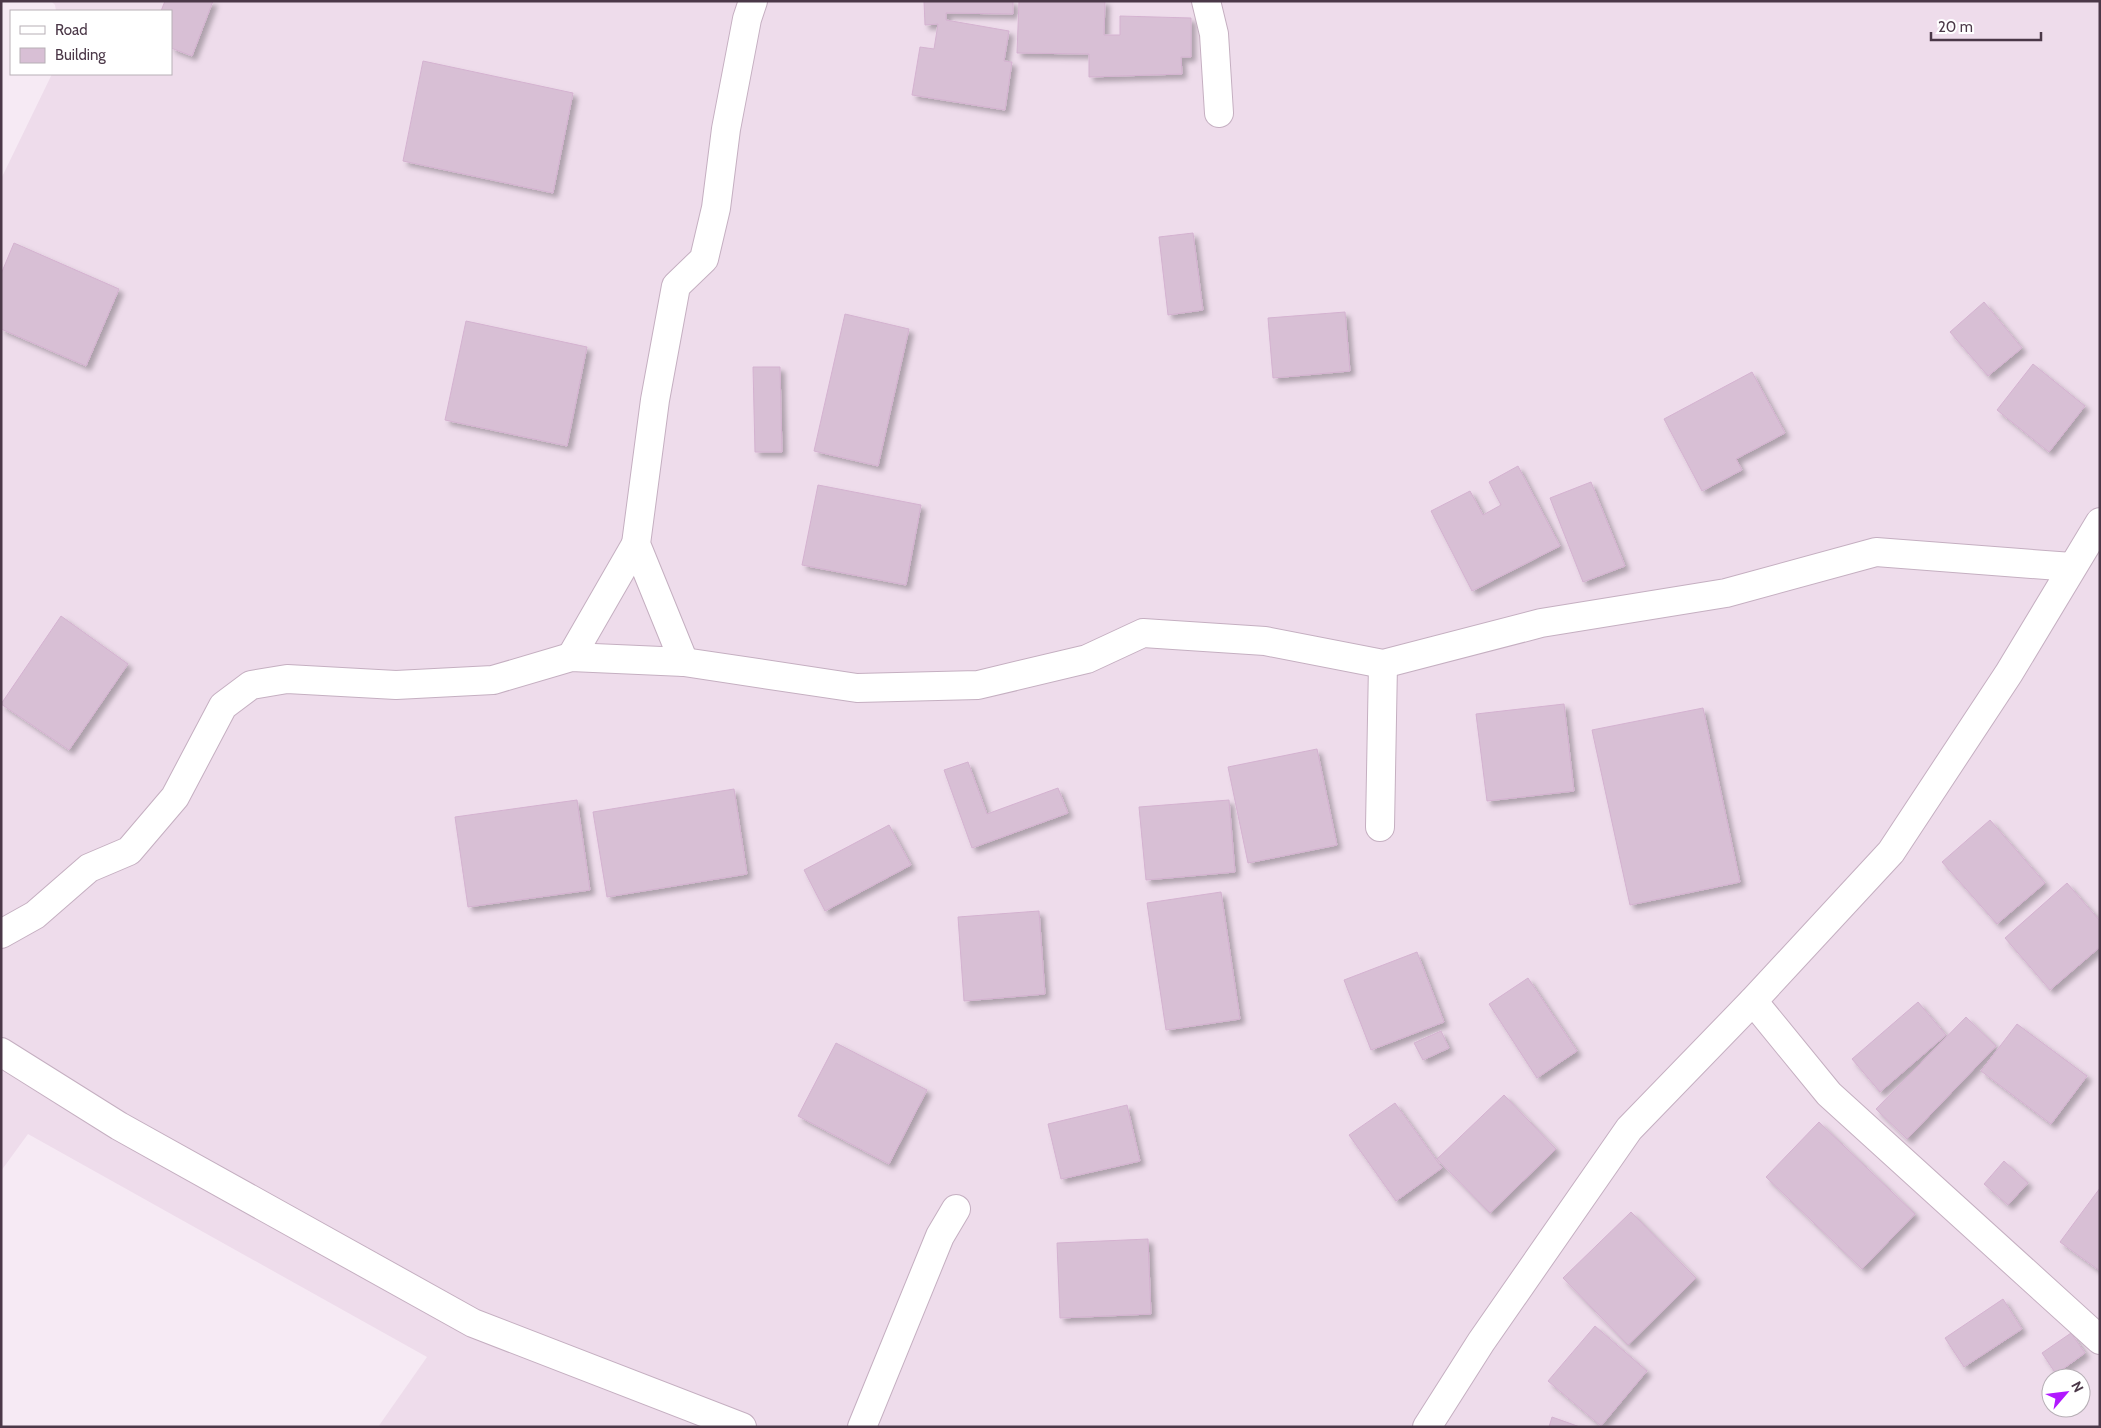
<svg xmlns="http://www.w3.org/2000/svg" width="2101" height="1428" font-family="Cabin,sans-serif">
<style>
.residential{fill:#eedceb;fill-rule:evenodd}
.building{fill:#d8bfd5;stroke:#d4b2d0;filter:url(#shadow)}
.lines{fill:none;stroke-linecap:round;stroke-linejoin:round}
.minor-casing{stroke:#c5afc1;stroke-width:30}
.minor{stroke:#fff;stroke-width:28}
</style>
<defs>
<filter id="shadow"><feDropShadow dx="4.5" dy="4.5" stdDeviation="2.5" flood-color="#0004"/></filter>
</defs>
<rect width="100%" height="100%" fill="#f6eaf4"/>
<path class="residential" d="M51,1H2100V1427H378L427,1357L28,1134L1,1171V179L52,74H171V11H56L55,5ZM2051,1378H2081V1408H2051Z"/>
<g class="building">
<polygon points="165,1 213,1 192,56 171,48 171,11 161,11"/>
<polygon points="1013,1 1013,14 946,13 946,20 1009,31 1004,61 1012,62 1005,110 912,95 920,47 934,49 938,24 925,25 924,1"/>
<polygon points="1019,1 1105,1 1104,35 1120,35 1120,16 1191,18 1191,57 1181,57 1182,74 1089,77 1089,54 1017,53"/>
<polygon points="423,61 573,93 553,193 403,161"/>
<polygon points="1193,233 1203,310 1168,315 1159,237"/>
<polygon points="14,243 119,289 86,366 1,329 1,274"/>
<polygon points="1984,302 2022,348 1988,376 1950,332"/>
<polygon points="1345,312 1350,371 1273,378 1268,318"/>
<polygon points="845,314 909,329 878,466 814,451"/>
<polygon points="466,321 587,347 567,446 445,420"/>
<polygon points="2033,364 2085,406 2049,452 1997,410"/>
<polygon points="753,367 780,367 782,452 755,452"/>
<polygon points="1752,372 1785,433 1736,459 1742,470 1702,491 1664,419"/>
<polygon points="1518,466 1560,546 1472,591 1431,511 1470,491 1483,515 1501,505 1489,482"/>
<polygon points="1591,482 1625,566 1583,582 1550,498"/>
<polygon points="818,485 921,505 906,585 802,565"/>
<polygon points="61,616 128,664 69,750 1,704"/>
<polygon points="1564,704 1574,791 1487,801 1476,714"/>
<polygon points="1703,708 1740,882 1630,905 1592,730"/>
<polygon points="1317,749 1337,845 1248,863 1228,767"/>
<polygon points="968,762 987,814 1058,788 1068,813 972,848 944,770"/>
<polygon points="734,789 747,874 607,897 593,812"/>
<polygon points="577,800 590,890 468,907 455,817"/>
<polygon points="1229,800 1235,872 1146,880 1139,807"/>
<polygon points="1990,820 2045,883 1997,924 1942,862"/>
<polygon points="889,825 911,865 825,911 804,870"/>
<polygon points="2067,883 2100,921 2100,947 2050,990 2005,938"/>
<polygon points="1221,892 1240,1019 1166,1030 1147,903"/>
<polygon points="1039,911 1045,994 964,1001 958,917"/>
<polygon points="1417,952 1444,1022 1371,1050 1344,980"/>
<polygon points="1528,978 1577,1051 1537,1078 1489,1004"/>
<polygon points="1918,1002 1946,1035 1880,1092 1852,1059"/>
<polygon points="1966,1017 1996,1046 1907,1139 1876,1109"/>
<polygon points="2017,1024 2087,1076 2051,1124 1981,1071"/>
<polygon points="1441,1031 1449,1048 1423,1060 1414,1043"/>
<polygon points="836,1043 927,1090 889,1164 798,1116"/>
<polygon points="1504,1095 1556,1149 1490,1213 1437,1159"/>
<polygon points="1395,1103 1442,1168 1396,1201 1349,1135"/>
<polygon points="1127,1105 1140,1161 1061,1179 1048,1124"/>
<polygon points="1819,1122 1915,1214 1862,1269 1766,1177"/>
<polygon points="2004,1161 2028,1183 2008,1205 1984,1184"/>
<polygon points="2100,1188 2100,1271 2060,1242"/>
<polygon points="1631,1212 1696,1278 1628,1345 1563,1278"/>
<polygon points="1148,1239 1151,1314 1060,1318 1057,1243"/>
<polygon points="2003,1299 2022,1329 1964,1367 1945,1338"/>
<polygon points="1595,1326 1647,1371 1601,1426 1548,1381"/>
<polygon points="2071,1333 2085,1353 2056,1374 2042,1353"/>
<polygon points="1552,1417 1580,1427 1549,1427"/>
</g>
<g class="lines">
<defs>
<g id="minor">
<polyline points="1206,1 1214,34 1219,113"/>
<polyline points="571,657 636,544"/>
<polyline points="684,662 636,544 655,400 676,286 704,259 716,208 726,129 747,19 753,1"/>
<polyline points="1380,827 1383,664"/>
<polyline points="1,934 35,915 89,868 129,851 175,797 223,706 251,685 287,679 396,685 493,680 571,657 684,662 857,688 978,685 1087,659 1143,633 1265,641 1383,664 1541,623 1726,593 1876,552 2072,567"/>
<polyline points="1753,1001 1829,1094 2100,1340"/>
<polyline points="1,1052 119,1126 473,1323 742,1427"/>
<polyline points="862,1427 940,1236 956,1209"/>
<polyline points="1427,1427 1481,1342 1629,1129 1753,1001 1891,852 2009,673 2100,522"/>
</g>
</defs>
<use href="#minor" class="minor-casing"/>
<use href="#minor" class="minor"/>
</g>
<rect width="2101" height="1428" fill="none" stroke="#4b3848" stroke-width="5"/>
<rect x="10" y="10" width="162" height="65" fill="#ffffff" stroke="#b7afb6"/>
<rect x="20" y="26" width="25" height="8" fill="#ffffff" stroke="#b7afb6"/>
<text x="55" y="35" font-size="15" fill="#4b3848">Road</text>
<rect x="20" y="48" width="25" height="15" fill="#d8bfd5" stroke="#b7afb6"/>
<text x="55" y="60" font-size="15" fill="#4b3848">Building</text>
<g transform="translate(2066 1393) rotate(62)"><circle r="24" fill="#ffffff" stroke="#b7afb6"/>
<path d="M0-4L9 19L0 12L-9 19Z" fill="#b118ff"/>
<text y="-8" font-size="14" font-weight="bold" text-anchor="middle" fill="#4b3848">N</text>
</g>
<path d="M1931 32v8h110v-8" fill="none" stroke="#4b3848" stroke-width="2.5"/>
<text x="1938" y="32" font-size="15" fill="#4b3848" stroke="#ffffff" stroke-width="4" paint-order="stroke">20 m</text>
</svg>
